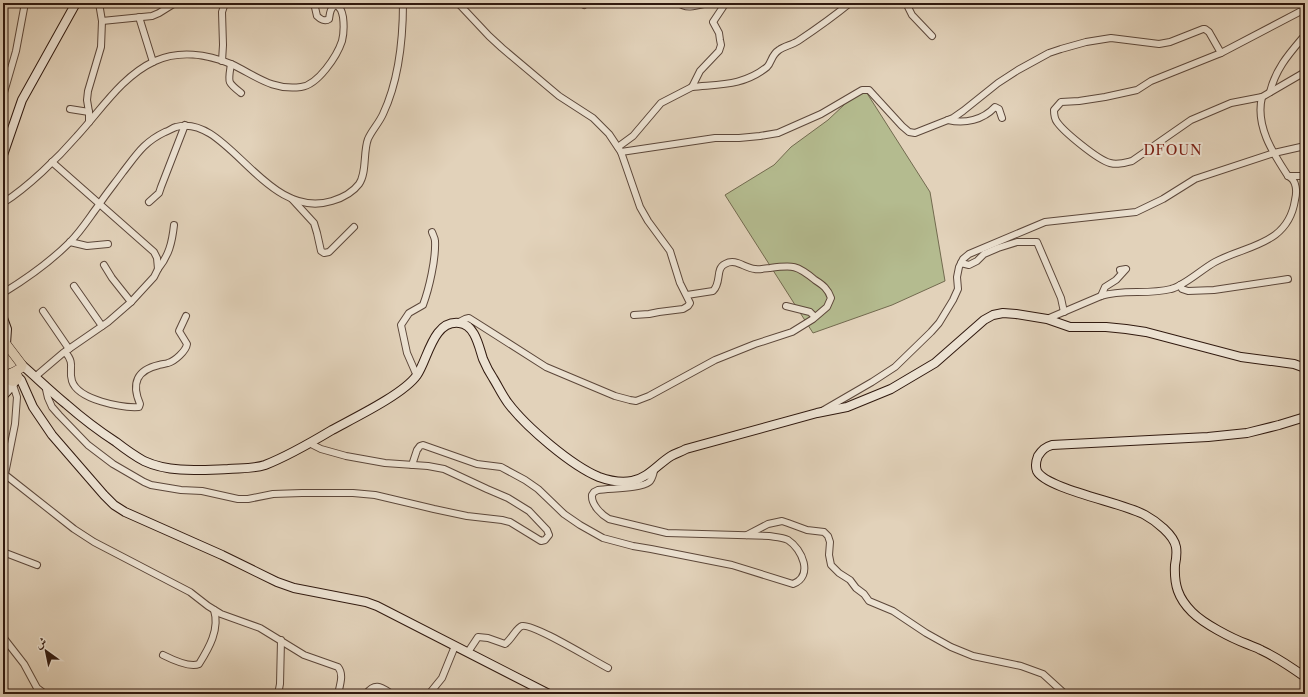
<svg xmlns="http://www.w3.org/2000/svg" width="1308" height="697" font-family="'Libre Caslon Text',Amiri,serif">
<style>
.green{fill:#b4bb8f;stroke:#726a4f}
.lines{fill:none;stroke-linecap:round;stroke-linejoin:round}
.street-casing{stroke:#5c473a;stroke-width:8}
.secondary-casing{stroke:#30190f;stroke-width:10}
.primary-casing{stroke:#30190f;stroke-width:10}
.street{stroke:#ece2d2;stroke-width:6}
.secondary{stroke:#ece2d2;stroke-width:8}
.primary{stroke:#e2d2ba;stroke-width:9}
.labels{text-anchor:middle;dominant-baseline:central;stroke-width:4;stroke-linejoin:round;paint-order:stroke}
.quarter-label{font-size:14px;letter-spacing:1px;fill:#7a1f14;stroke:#ece2d2}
</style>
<rect width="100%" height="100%" fill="#e2d2ba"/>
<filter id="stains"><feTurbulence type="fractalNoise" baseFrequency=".005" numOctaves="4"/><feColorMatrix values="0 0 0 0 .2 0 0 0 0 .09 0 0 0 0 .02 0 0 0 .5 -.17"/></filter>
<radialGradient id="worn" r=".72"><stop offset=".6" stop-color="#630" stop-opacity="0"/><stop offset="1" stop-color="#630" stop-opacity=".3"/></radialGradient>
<polygon class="green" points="863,87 930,192 945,281 892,305 813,333 725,195 774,165 791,147 828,120"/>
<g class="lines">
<defs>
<g id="street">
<polyline points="458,3 489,36 502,48 559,96 593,118 609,134 621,152 640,207 648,221 670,251 680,283 690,303 688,306 683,309 659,312 649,314 634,315"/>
<path d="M679,3C686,10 699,5 708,3"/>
<polyline points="906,3 912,15 932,36"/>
<polyline points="584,5 585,3"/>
<path d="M1305,9L1221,53L1151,81L1137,90L1105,97L1079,101L1061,102L1054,110C1054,114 1054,118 1057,122C1064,132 1098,160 1110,163C1118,165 1124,163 1132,161L1191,120L1231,103L1262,97L1305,72"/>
<polyline points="139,17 153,62"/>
<polyline points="102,21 152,16 159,13 175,3"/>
<polyline points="222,61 223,45 222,12 225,3"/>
<path d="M231,64C228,83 227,82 241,93"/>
<path d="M692,87C720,84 743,86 767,67C772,62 771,55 779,50C784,46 792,45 798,41C816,29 833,17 850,3"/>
<path d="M1270,92C1276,68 1289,54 1305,35"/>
<polyline points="3,96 16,51 25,3"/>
<polyline points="70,109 89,112"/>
<path d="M948,120C965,124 983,120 995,107L999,109L1002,118"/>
<polyline points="89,122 89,112 87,100 88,91 101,47 102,21 99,3"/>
<polyline points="618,147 633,136 661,103 692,87 700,71 719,51 721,45 720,40 719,33 713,22 723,7 724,5 722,3"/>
<polyline points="621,152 715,138 739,138 760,136 778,133 821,114 862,90 869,90 902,126 909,132 915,133 953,118 963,111 998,83 1018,70 1049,53 1061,49 1086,42 1111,38 1159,44 1170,42 1203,29 1205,29 1209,32 1221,53"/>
<polyline points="1288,176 1301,176 1305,178"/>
<polyline points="292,199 314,223 317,233 321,251 324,253 329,252 354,227"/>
<polyline points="149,202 159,193 161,187 185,125"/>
<path d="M3,203C28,187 58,158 77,136C101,110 122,76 155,61C179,50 207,54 231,64C255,75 272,91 301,87C318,85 337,56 342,41C344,33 344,25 343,17C342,12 341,7 335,5C330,9 330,13 329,19C325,22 320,19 317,16L314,3"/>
<polyline points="70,242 87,246 108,244"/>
<polyline points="961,263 969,265 977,261 984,254 998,248 1017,242 1037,242 1061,298 1064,312"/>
<polyline points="104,265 112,278 131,302"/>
<path d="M158,269C169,255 172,243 174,225"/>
<polyline points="1180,285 1182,289 1188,291 1214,290 1288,279"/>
<polyline points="74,286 102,326"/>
<path d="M3,293C26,279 51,261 70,242C81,231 89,218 98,206C106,194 115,183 123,172C137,154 144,142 165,132C169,131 172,128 176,127C227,112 265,222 332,201C342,198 353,192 359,184C367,173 363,152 368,139C372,130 379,123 383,114C399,80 403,40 403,3"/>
<polyline points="1101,296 1105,287 1116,280 1126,269 1120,270"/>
<polyline points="786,306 810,312 814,316"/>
<polyline points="43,311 69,349"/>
<path d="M1047,319L1101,296C1123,289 1148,295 1171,289C1184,286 1202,269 1215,262C1247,245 1288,245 1295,200C1297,192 1297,180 1288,176C1273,153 1255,126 1262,97"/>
<path d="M459,322L465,319L469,318L546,367L615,396L630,400L636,401L649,396L715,360L755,344L792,332L813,319L827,307L831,298C828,289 823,285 815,280C797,265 793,265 770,268C765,268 759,270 755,269C744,268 736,258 725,264C715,269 722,282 713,291L687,295"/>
<path d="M65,352C76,364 68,369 72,381C78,400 122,408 139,407L140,404C131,383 137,370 159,365C162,364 165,364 168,363C175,361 186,351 187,344L179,331L186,316"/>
<polyline points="36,376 63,353 108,322 131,302 154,277 158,269 157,258 154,252 52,162"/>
<path d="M417,376L407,353L401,325L409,313L423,305C429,289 436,259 435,241C435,238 433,235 432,232"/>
<polyline points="45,385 48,398 52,407 59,415 88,445 113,464 144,482 151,485 181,490 202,491 238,499 248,499 273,494 302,493 353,493 375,495 434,509 467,516 502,520 510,522 541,541 545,540 549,535 547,530 529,511 508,498 487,489 444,469 428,466 385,463 346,456 321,449 309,443"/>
<polyline points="822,411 872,382 895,367 931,332 939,323 953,300 958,289 957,277 959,267 963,259 969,254 1045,222 1136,212 1163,199 1195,179 1274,153 1305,146"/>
<path d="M412,465L417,450L420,446L423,445L477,464L501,467L525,480L538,489L564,514L580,525L603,538L633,546L651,549L732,565L793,584C814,576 802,549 788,540C782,537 775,537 769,536L667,533L609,519C602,515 591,505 592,495L594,492L598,490C609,488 640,489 649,482C652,480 653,475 654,471"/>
<path d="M3,473L74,529L94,542L190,592L208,606L221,614L260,628L304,655L338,667C344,674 340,685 338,694"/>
<polyline points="3,484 15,424 17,397 13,385"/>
<polyline points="747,535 768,524 782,521 788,523 807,530 824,532 828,536 830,542 829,555 831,565 839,573 850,580 856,588 864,594 869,601 893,611 926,633 951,647 973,656 1021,666 1043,674 1065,694"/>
<polyline points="3,552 37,565"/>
<polyline points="3,637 24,664 37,688 45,694"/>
<path d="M468,652L478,637L488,638L505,644C511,640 517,627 522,626C533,623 594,661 608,668"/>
<path d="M163,655C171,659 190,668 199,664C209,648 220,629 214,610"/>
<polyline points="278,694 280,684 281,640"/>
<path d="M366,694C375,682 381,687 392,694"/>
<polyline points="429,694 442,678 455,646"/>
</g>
<g id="secondary">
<polyline points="3,155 22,100 76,3"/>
<polyline points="3,318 7,329 6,344"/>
<path d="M22,365C37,378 51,392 66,404C82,418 99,431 116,442C125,449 135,456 144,461C170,473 200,470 228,469C240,468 253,469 265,465C288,456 312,442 332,430C354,418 404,394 417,375C428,359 433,320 459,323C475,324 479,347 483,359C486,366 489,372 493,378C498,386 502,395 508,403C526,427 572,466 599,477C610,481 621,483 632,481C648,478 658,464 671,456C676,453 681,452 686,449L817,413L847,407L891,389L935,363L984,320L993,315L1003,313L1016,314L1047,319L1070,327H1106L1126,329L1146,332L1241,357L1294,364L1305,368"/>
<polyline points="17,376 21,380 33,407 52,435 104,495 114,505 125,512 222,555 277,582 294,588 366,602 377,606 549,694"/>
<polyline points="3,396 11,387 15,381"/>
<path d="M1305,417L1279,425L1247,433L1208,437L1052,445C1045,447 1042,450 1038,456C1036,461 1035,466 1037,471C1046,489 1124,503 1145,515C1156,521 1174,535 1176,547C1177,553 1176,560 1175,565C1174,585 1178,598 1192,612C1204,624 1231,638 1247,644C1251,646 1256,647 1261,650C1276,657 1291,667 1305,677"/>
</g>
<g id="primary">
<polyline points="3,340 22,365 21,368 14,372"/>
<circle cx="13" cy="377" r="4.5"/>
</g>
</defs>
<use href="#street" class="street-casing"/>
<use href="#secondary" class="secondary-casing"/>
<use href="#primary" class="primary-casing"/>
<use href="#street" class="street"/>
<use href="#secondary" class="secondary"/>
<use href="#primary" class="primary"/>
</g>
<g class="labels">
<g class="quarter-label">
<text x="1173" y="150">DFOUN</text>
</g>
</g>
<rect width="1308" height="697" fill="none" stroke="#e2d2ba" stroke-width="16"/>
<rect x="4" y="4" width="1300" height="689" fill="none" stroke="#30190f" stroke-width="2"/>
<rect x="8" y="8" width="1292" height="681" fill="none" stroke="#30190f"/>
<g transform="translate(46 651) rotate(327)" stroke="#ece2d2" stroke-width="3" paint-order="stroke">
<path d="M0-3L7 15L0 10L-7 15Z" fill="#30190f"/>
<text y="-6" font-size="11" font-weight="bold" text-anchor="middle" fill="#30190f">ش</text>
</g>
<rect width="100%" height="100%" filter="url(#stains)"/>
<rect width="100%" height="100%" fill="url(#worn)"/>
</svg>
